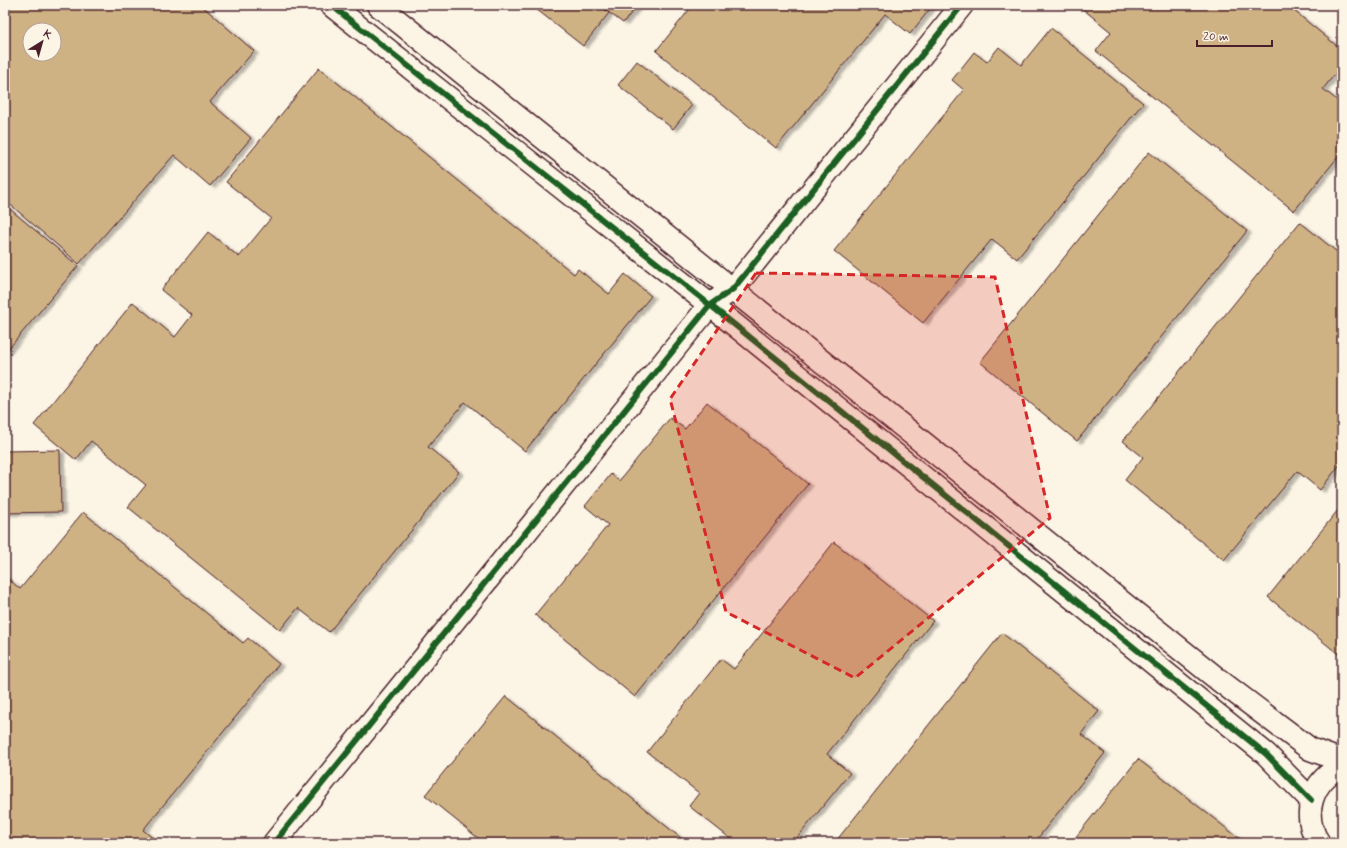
<svg xmlns="http://www.w3.org/2000/svg" width="1347" height="848" font-family="Mynerve,sans-serif">
<style>
.building{fill:#cfb284;stroke:#4a1f2b;fill-rule:evenodd;filter:url(#shadow)}
.lines{fill:none;stroke-linecap:round;stroke-linejoin:round}
.minor-casing{stroke:#4a1f2b;stroke-width:25}
.tertiary-casing{stroke:#4a1f2b;stroke-width:25}
.minor{stroke:#fcf5e5;stroke-width:22}
.tertiary{stroke:#fcf5e5;stroke-width:22}
.cycleway-casing{stroke:#fcf5e5;stroke-width:8}
.cycleway{stroke:#1b5e20;stroke-width:6}
.marked{fill:#d62828;fill-opacity:0.2;stroke:#d62828;stroke-width:3;stroke-dasharray:8 5;stroke-linejoin:round}
</style>
<defs>
<filter id="shadow"><feDropShadow dx="4.5" dy="2.5" stdDeviation="1" flood-color="#0004"/></filter>
</defs>
<rect width="100%" height="100%" fill="#fcf5e5"/>
<filter id="ink" filterUnits="userSpaceOnUse"><feTurbulence type="fractalNoise" baseFrequency=".025" numOctaves="2"/><feDisplacementMap in="SourceGraphic" scale="8" xChannelSelector="R" yChannelSelector="G"/><feConvolveMatrix kernelMatrix="1 2 1 2 8 2 1 2 1" color-interpolation-filters="sRGB"/></filter>
<g filter="url(#ink)">
<g class="building">
<path d="M5,5H201L254,51L210,102L251,138L210,186L174,155L79,264L5,200ZM30,30H54V54H30Z"/>
<polygon points="531,5 599,5 609,13 583,46"/>
<polygon points="599,5 638,5 623,23"/>
<polygon points="693,5 933,5 910,34 885,14 776,148 656,51"/>
<polygon points="1078,5 1287,5 1342,50 1342,65 1323,89 1342,104 1342,152 1294,211 1096,51 1111,32"/>
<polygon points="1051,28 1143,103 1017,259 992,239 923,323 834,251 964,90 952,80 974,52 987,62 999,47 1021,65"/>
<polygon points="637,61 692,105 673,129 618,85"/>
<polygon points="319,68 574,274 578,269 609,294 625,274 651,296 525,451 465,402 428,447 459,472 329,632 298,608 280,630 128,507 146,485 91,441 76,460 34,425 133,302 175,337 192,315 161,290 208,232 239,257 271,218 226,182"/>
<polygon points="1149,152 1247,231 1077,441 980,362"/>
<polygon points="5,205 78,266 5,353"/>
<polygon points="1300,222 1342,256 1342,462 1320,490 1297,471 1224,560 1125,480 1143,457 1123,441"/>
<polygon points="707,402 808,484 635,697 535,615 608,525 585,506 611,474 619,481 670,418 685,429"/>
<polygon points="60,450 61,512 5,513 5,451"/>
<polygon points="1342,505 1342,657 1268,597"/>
<polygon points="83,512 243,643 248,638 279,664 143,830 159,843 5,843 5,576 20,589"/>
<polygon points="834,542 933,621 827,754 850,773 793,843 736,843 689,806 699,793 647,752 721,659 734,669"/>
<polygon points="1002,633 1099,711 1081,734 1105,753 1034,843 838,843 836,841"/>
<polygon points="506,696 687,843 484,843 425,795"/>
<polygon points="1138,759 1240,839 1237,843 1071,843"/>
</g>
<g class="lines">
<defs>
<polyline id="minor" points="274,843 710,305 733,289 962,5"/>
<g id="tertiary">
<polyline points="331,5 710,305 1266,754 1311,800"/>
<polyline points="378,5 1220,681 1310,749 1342,761"/>
<path d="M1319,843C1300,815 1312,780 1342,766"/>
</g>
</defs>
<use href="#minor" class="minor-casing"/>
<use href="#tertiary" class="tertiary-casing"/>
<use href="#minor" class="minor"/>
<use href="#tertiary" class="tertiary"/>
<defs>
<g id="cycleway">
<polyline points="331,5 710,305 1266,754 1311,800"/>
<polyline points="274,843 710,305 733,289 962,5"/>
</g>
</defs>
<use href="#cycleway" class="cycleway-casing"/>
<use href="#cycleway" class="cycleway"/>
</g>
</g>
<path class="marked" d="M756,273L995,277L1050,518L855,678L726,612L670,399Z"/>
<rect width="1347" height="848" fill="none" stroke="#fcf5e5" stroke-width="20"/>
<rect x="10" y="10" width="1327" height="828" fill="none" stroke="#4a1f2b" stroke-width="1.5" filter="url(#ink)"/>
<g transform="translate(42 42) rotate(37)"><circle r="19" fill="#fcf5e5" stroke="#b59f9b"/>
<path d="M0-3L7 15L0 10L-7 15Z" fill="#4a1f2b"/>
<text y="-6" font-size="11" font-weight="bold" text-anchor="middle" fill="#4a1f2b">K</text>
</g>
<path d="M1197 40v6h75v-6" fill="none" stroke="#4a1f2b" stroke-width="2"/>
<text x="1203" y="40" font-size="12" fill="#4a1f2b" stroke="#fcf5e5" stroke-width="3" paint-order="stroke">20 m</text>
</svg>
